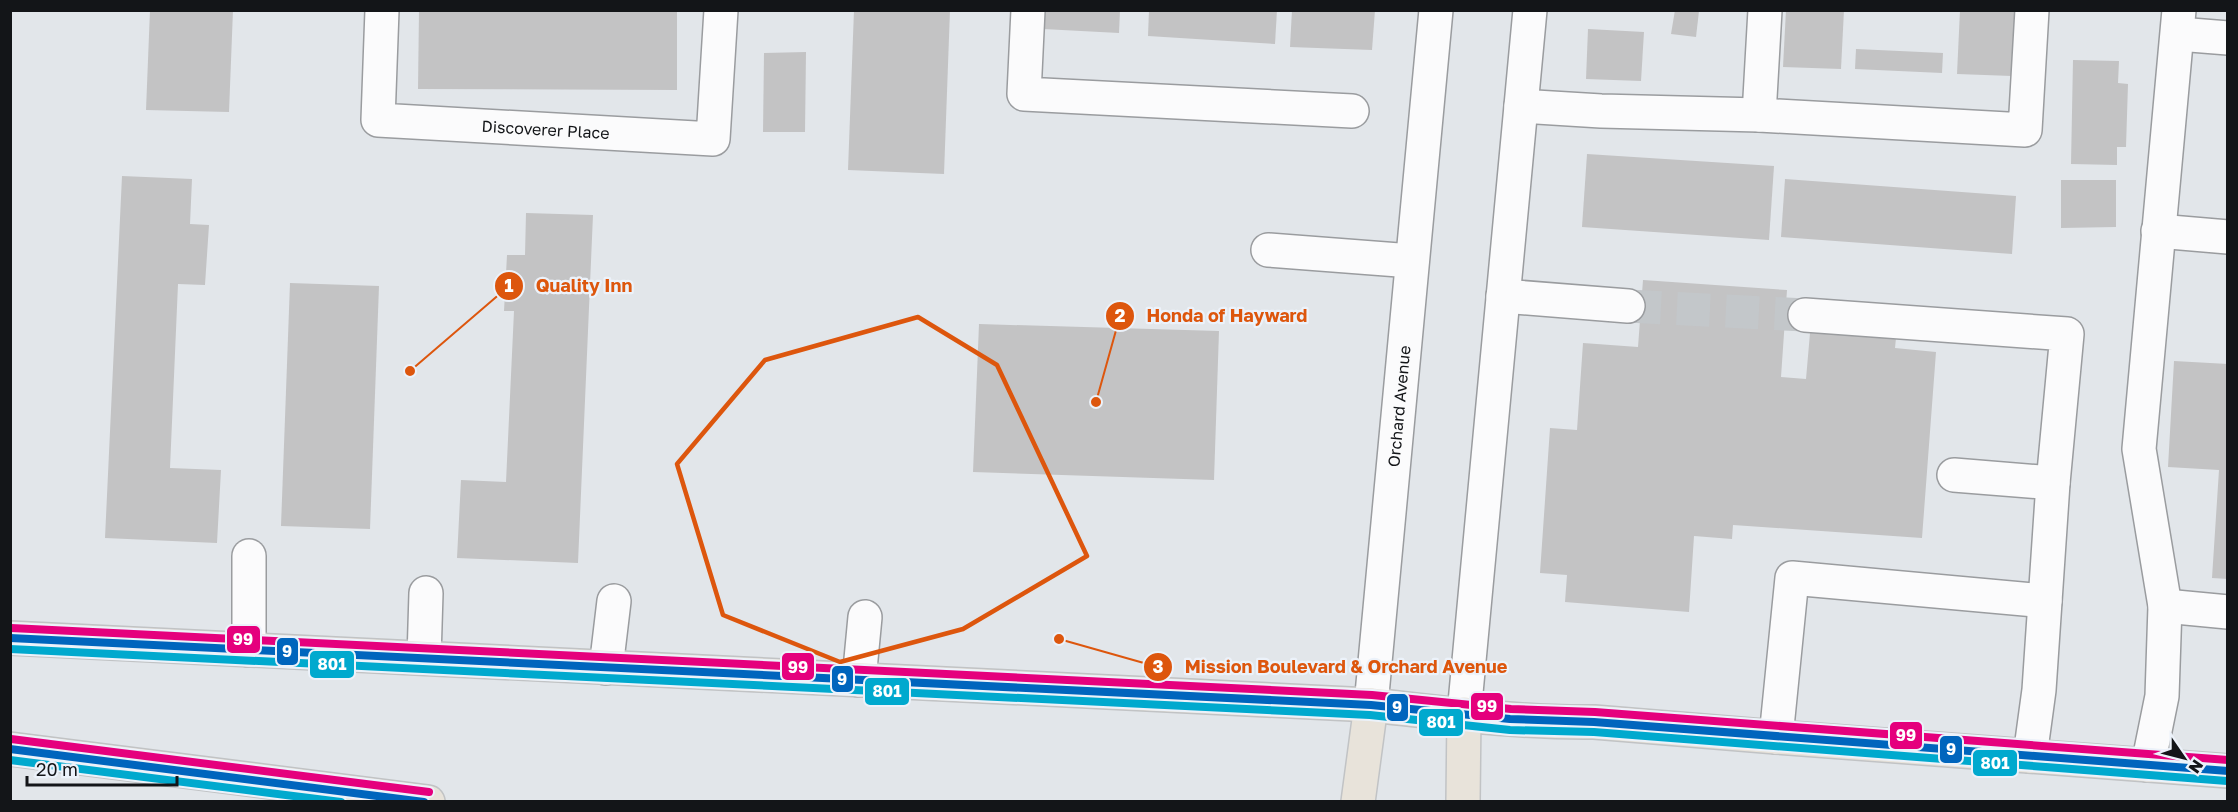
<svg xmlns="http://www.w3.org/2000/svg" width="2238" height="812" font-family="'Golos Text',sans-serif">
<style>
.building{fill:#c3c3c4}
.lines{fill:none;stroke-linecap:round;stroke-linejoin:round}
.minor-tunnel{stroke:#c3c7ca;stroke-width:33;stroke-dasharray:33 16;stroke-linecap:butt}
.minor-casing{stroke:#9a9c9f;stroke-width:36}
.major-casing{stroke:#c1c3c5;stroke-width:36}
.minor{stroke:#fbfbfc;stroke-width:33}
.major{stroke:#e8e3da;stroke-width:33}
.bus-1-casing{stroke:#ecf2fa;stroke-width:12}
.bus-2-casing{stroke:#ecf2fa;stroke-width:12}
.bus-3-casing{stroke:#ecf2fa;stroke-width:12}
.bus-1{stroke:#0065bd;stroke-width:8}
.bus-2{stroke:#00a9ce;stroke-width:8}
.bus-3{stroke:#e5007d;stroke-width:8}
.marked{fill:none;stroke:#dd560d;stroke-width:4.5;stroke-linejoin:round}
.labels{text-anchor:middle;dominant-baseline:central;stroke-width:4.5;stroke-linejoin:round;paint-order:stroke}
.street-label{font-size:16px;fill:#131518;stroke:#ecf2fa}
.leader{fill:none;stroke:#dd560d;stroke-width:2}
.callout-dot{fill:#dd560d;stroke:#ecf2fa;stroke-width:2}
.mark-label{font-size:18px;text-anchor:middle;font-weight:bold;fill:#fff}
.callout-label{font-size:18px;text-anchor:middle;font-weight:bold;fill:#dd560d;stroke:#ecf2fa;stroke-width:4.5;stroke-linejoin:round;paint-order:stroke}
.line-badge{stroke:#ecf2fa;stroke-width:2}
.badge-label{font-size:16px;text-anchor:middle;font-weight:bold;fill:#fff}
</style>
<rect width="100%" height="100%" fill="#e2e6ea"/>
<g class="building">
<polygon points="150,10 233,10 229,112 146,110"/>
<polygon points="419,10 677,10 677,90 418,89"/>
<polygon points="854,10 950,10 944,174 848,170"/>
<polygon points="1044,10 1120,10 1119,33 1043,29"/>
<polygon points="1149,10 1277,10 1275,44 1148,36"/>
<polygon points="1292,10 1375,10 1372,50 1290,47"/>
<polygon points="1675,10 1699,11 1696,37 1671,34"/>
<polygon points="1786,10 1844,10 1841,69 1783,67"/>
<polygon points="1960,10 2016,10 2012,76 1957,74"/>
<polygon points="1588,29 1644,32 1641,81 1586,79"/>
<polygon points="1856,49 1943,53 1942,73 1855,69"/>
<polygon points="806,52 805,132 763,132 764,53"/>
<polygon points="2073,60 2119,61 2118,83 2128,84 2126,147 2117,147 2117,165 2071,164"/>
<polygon points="1587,154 1774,166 1769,240 1582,227"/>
<polygon points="122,176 192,179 190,224 209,225 205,285 178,284 170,468 221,470 217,543 105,538"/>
<polygon points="1785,179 2016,196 2012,254 1781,237"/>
<polygon points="2061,180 2116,180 2116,227 2061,228"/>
<polygon points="526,213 593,215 578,563 457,558 461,480 506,482 514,311 504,311 507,255 525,255"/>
<polygon points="1643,280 1787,290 1781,377 1806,379 1810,333 1896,338 1895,348 1936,352 1922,538 1733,525 1732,539 1694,536 1689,612 1565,602 1567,575 1540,573 1550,428 1577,430 1583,343 1638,347"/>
<polygon points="290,283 379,286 370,529 281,526"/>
<polygon points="979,324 1219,331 1214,480 973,472"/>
<polygon points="2174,361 2228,364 2228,579 2212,578 2219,470 2168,467"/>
</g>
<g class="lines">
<polyline class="minor-tunnel" points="1628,306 1805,315"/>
<defs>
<g id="minor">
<path id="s1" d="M382,10L378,120L713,139L721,10"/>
<polyline points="1028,10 1024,94 1352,111"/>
<polyline points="2178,34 2228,38"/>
<polyline points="1521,106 1601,111 1759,115 2025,130 2032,10"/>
<polyline points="1759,115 1765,10"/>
<polyline points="2158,231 2228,237"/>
<polyline points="1268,250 1412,261"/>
<polyline points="1503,296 1628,306"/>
<polyline points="1805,315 2067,334 2053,483 2039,690 2030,756"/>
<polyline points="1954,475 2053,483"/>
<polyline points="249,556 249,650"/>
<polyline points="2165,606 2228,612"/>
<polyline points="424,658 426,593"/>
<polyline points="606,668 614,601"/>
<polyline points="859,680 865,617"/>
<path id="s2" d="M1371,705L1436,10"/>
<polyline points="1464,714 1530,10"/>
<polyline points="1776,737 1792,578 2045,601"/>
<polyline points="2148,765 2162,696 2165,606 2139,449 2179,10"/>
</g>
<g id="major">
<path d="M10,638L1371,705C1445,713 1520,723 1594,722L1776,737L2228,771"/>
<polyline points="10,749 428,802"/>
<polyline points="1358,802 1371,705"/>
<polyline points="1463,802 1464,714"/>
</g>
</defs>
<use href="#minor" class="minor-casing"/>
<use href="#major" class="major-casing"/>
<use href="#minor" class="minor"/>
<use href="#major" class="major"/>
<defs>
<g id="bus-1">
<polyline points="10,638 1371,705 1510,719 1594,722 2228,771"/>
<polyline points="10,749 424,802"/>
</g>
<g id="bus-2">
<polyline points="10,649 1370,715 1510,730 1594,732 2227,781"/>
<polyline points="10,760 341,802"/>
</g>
<g id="bus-3">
<polyline points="11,628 1372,695 1511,709 1595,712 2228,760"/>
<polyline points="11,739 429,792"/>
</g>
</defs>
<use href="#bus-1" class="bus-1-casing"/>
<use href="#bus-2" class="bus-2-casing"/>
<use href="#bus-3" class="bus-3-casing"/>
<use href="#bus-1" class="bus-1"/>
<use href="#bus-2" class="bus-2"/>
<use href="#bus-3" class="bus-3"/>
</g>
<path class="marked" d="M918,317L997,365L1087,556L963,629L840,662L723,615L677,464L765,360Z"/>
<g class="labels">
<g class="street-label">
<text stroke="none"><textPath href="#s1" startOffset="278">Discoverer Place</textPath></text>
<text stroke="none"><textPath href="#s2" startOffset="300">Orchard Avenue</textPath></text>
</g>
</g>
<path class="leader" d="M410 371L509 286M1096 402L1120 316M1059 639L1158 667"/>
<g class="callout-dot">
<circle cx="410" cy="371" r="6"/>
<circle cx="1096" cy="402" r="6"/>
<circle cx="1059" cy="639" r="6"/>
<circle cx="509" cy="286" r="15"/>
<circle cx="1120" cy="316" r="15"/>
<circle cx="1158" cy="667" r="15"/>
</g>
<g class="mark-label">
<text x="509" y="292">1</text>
<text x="1120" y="322">2</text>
<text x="1158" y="673">3</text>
</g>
<g class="callout-label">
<text x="584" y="292">Quality Inn</text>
<text x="1227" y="322">Honda of Hayward</text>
<text x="1346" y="673">Mission Boulevard &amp; Orchard Avenue</text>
</g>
<g class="line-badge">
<rect x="226" y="625" width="35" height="29" rx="6" fill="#e5007d"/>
<rect x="276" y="637" width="23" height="29" rx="6" fill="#0065bd"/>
<rect x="309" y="650" width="46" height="29" rx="6" fill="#00a9ce"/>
<rect x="781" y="652" width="34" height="29" rx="6" fill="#e5007d"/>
<rect x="831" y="665" width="23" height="28" rx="6" fill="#0065bd"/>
<rect x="864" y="677" width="46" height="29" rx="6" fill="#00a9ce"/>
<rect x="1470" y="692" width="34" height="29" rx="6" fill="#e5007d"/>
<rect x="1386" y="693" width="23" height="29" rx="6" fill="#0065bd"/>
<rect x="1418" y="708" width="46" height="29" rx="6" fill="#00a9ce"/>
<rect x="1889" y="721" width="34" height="29" rx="6" fill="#e5007d"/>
<rect x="1939" y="735" width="24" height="29" rx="6" fill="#0065bd"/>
<rect x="1972" y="749" width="46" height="28" rx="6" fill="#00a9ce"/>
</g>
<g class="badge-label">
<text x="243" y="645">99</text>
<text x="287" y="657">9</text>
<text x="332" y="670">801</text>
<text x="798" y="673">99</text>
<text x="842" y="685">9</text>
<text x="887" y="697">801</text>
<text x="1487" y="712">99</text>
<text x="1397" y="713">9</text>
<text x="1441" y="728">801</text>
<text x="1906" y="741">99</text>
<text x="1951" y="755">9</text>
<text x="1995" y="769">801</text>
</g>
<rect width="2238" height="812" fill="none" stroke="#131518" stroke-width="24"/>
<g transform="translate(2184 758) rotate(125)" stroke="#ecf2fa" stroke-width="4.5" paint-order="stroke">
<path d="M0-4.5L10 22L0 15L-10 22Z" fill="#131518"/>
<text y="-9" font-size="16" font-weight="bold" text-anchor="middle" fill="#131518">N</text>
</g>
<path d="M27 776v9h150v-9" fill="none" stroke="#131518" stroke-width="3"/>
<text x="36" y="776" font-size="18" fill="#131518" stroke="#ecf2fa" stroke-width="4.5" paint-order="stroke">20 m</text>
</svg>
